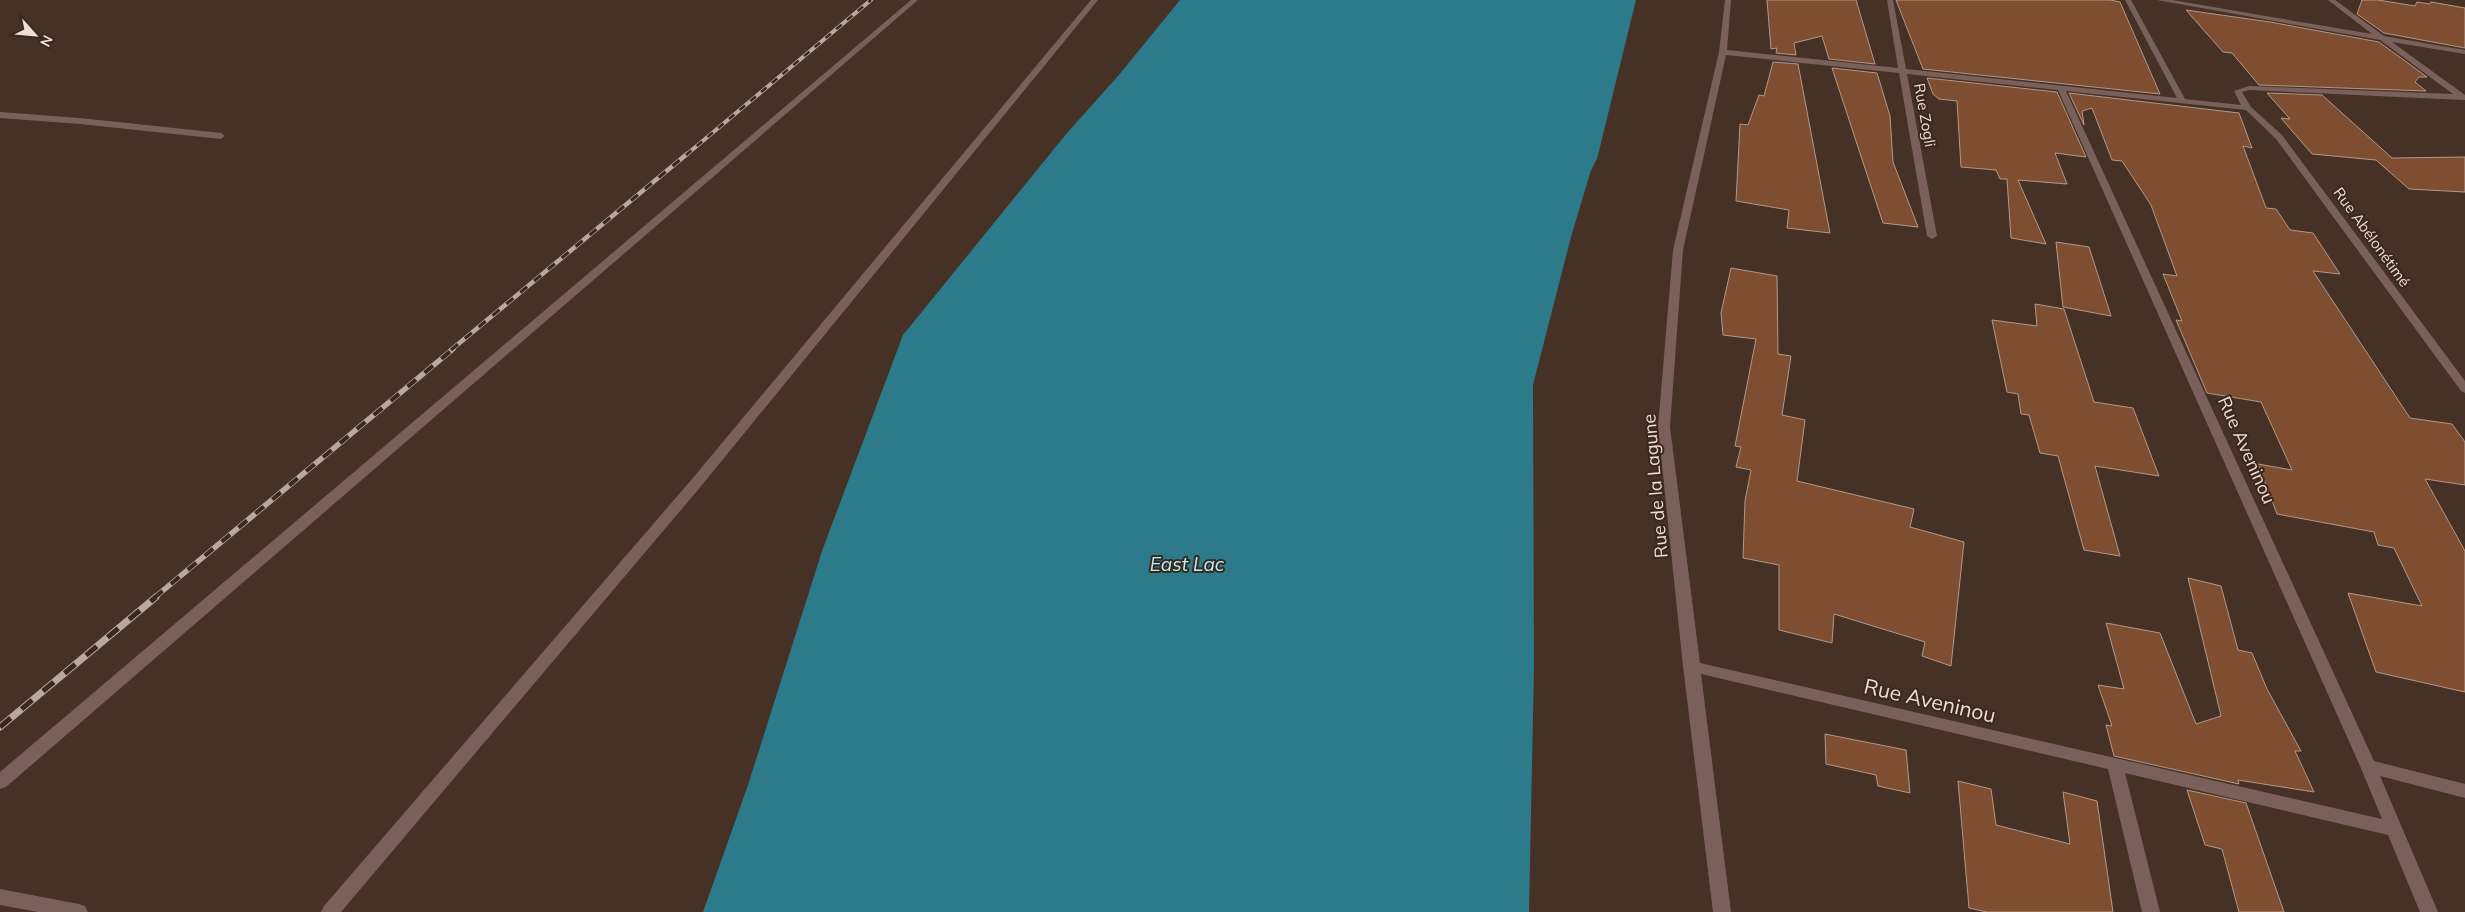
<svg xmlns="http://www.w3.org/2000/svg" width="2465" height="912" font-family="Mulish,sans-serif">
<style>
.water{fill:#2c7a8a}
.building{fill:#7f4e31;stroke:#b2998b}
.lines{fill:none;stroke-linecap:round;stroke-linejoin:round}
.minor{fill:#7a605b;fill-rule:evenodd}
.rail-far3-casing{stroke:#b8a8a0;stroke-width:4}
.rail-far2-casing{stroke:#b8a8a0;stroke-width:4.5}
.rail-far1-casing{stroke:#b8a8a0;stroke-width:5.5}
.rail-casing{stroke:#b8a8a0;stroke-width:7}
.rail-far3{stroke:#3b271c;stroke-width:2.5;stroke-dasharray:7;stroke-linecap:butt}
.rail-far2{stroke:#3b271c;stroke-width:3;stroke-dasharray:9;stroke-linecap:butt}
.rail-far1{stroke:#3b271c;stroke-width:4;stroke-dasharray:11;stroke-linecap:butt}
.rail{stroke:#3b271c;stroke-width:5;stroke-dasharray:14;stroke-linecap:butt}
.labels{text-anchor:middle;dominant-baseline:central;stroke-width:4;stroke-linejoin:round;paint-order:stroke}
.far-street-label{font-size:15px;fill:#eddfd8;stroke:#3b271c}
.street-label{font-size:18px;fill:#eddfd8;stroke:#3b271c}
.water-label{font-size:19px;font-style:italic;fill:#b2f0fe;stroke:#3b271c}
.near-street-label{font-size:21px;fill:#eddfd8;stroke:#3b271c}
</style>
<rect width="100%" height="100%" fill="#453125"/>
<polygon class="water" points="1180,0 1636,0 1597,159 1591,170 1571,237 1533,385 1534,667 1529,912 703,912 748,785 822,551 903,335 1067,133 1118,76"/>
<g class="building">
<polygon points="1767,0 1856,0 1875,64 1829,59 1822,36 1794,43 1796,55 1776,53 1777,48 1771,49"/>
<polygon points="1896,0 2110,0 2120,2 2160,94 1923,69"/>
<polygon points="2362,0 2378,0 2415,6 2417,2 2430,4 2431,2 2465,8 2465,48 2384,33 2357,14"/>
<polygon points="2186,10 2270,22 2379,42 2427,77 2419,77 2415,82 2426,91 2259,85 2232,53 2223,52"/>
<polygon points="1773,62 1798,64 1830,233 1787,228 1789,210 1736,201 1740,124 1748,125 1759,95 1764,96"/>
<polygon points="1832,68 1877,73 1890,116 1893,162 1918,227 1883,223"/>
<polygon points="1927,78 2057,92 2086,157 2055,153 2067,184 2018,180 2046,244 2011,238 2007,179 2000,179 1996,170 1961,167 1957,101 1939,99 1933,94"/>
<polygon points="2069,93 2239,113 2252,148 2243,146 2266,208 2276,209 2290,230 2313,233 2340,274 2313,271 2410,418 2452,424 2465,442 2465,485 2425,479 2465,551 2465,692 2376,672 2348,593 2422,606 2394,548 2378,545 2374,532 2277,514 2258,464 2292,470 2261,402 2207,393 2176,320 2182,321 2163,274 2177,276 2151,205 2122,161 2112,160 2092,108 2082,111 2084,125"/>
<polygon points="2267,93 2322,95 2392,158 2465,157 2465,192 2409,189 2376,160 2312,154 2281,118 2290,119"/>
<polygon points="2056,242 2089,247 2111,316 2063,307"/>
<polygon points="1731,268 1777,276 1778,354 1791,356 1782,415 1805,420 1797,481 1914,509 1910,527 1964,542 1951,666 1922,656 1925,642 1834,614 1832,643 1779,630 1779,565 1743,558 1745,501 1751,470 1736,467 1741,447 1735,446 1756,339 1723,335 1721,313"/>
<polygon points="2035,304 2064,309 2094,402 2133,408 2159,476 2095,466 2120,556 2084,550 2058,456 2040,453 2029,415 2021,414 2018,394 2007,392 1992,320 2037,326"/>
<polygon points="2188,578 2221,586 2238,650 2252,653 2267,689 2301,751 2295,751 2314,792 2238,780 2239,784 2114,756 2106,725 2112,726 2098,685 2124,689 2106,623 2160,633 2196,724 2221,716"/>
<polygon points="1825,734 1906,750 1910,793 1878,786 1876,775 1826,764"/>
<polygon points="1958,781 1991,789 1996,825 2070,844 2063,792 2097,801 2113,912 1987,912 1969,908"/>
<polygon points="2187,790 2246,803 2284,912 2239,912 2222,849 2205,845"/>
</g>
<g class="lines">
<g class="minor">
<polygon points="911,0 918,0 6,787 0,789 0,772"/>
<polygon points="1091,0 1098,0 702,485 341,912 321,912 324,906 692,479"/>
<path d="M1725,0H1731L1727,50L1898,68L1887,0H1893L1906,69L2177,98L2125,0H2131L2185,99L2241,105L2234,91L2249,86L2453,94L2380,40L2157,0H2172L2372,34L2328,0H2335L2384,36L2465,50V54L2392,42L2465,95V100H2463L2249,90L2242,92L2251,107L2282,135L2465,381V393L2461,391L2276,139L2246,110L2066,91L2374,761L2465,784V798L2380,776L2438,912H2420L2388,835L2125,773L2160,912H2142L2108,769L1701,674L1731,912H1713L1683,666L1658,427L1673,250L1719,52ZM1726,55L1899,73L1927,236L1932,239L1937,236L1907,74L2058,90L2360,766L2382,819L1700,663L1670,427L1683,250Z"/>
<polygon points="0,112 80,118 221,133 225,136 221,139 80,124 0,118"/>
<polygon points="0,889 79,904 85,906 88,912 38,912 0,905"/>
</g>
<defs>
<polyline id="rail-far3" points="686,155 871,0"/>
<polyline id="rail-far2" points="451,350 687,154"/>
<polyline id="rail-far1" points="154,598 453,349"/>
<polyline id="rail" points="0,727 156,597"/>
</defs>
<use href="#rail-far3" class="rail-far3-casing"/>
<use href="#rail-far2" class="rail-far2-casing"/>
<use href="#rail-far1" class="rail-far1-casing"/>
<use href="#rail" class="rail-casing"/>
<use href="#rail-far3" class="rail-far3"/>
<use href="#rail-far2" class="rail-far2"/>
<use href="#rail-far1" class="rail-far1"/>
<use href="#rail" class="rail"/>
</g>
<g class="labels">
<g class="far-street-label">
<text transform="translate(1925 115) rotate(80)">Rue Zogli</text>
<text transform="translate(2372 237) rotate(54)">Rue Abélonétimé</text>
</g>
<g class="street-label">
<text transform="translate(2247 450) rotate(66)">Rue Aveninou</text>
<text transform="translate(1655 486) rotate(-95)">Rue de la Lagune</text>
</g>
<g class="water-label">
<text x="1187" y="564">East Lac</text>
</g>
<g class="near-street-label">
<text transform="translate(1930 700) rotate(13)">Rue Aveninou</text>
</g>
</g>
<g transform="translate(35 35) rotate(117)" stroke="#3b271c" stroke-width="4" paint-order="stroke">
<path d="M0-4L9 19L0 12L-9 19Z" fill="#eddfd8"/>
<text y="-8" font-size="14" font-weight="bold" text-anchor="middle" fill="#eddfd8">N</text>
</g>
</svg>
